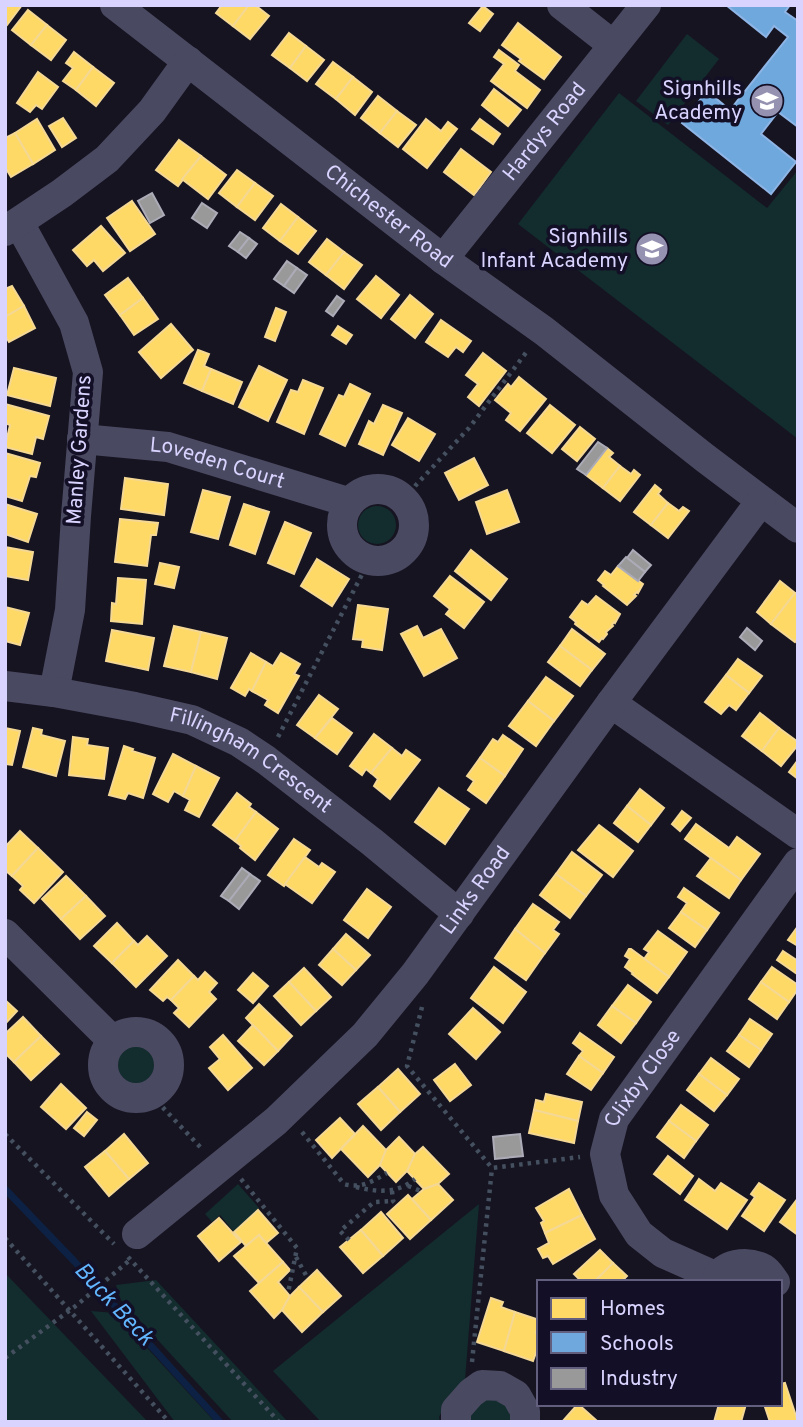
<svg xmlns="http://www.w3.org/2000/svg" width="803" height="1427" font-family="Overpass,sans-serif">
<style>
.green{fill:#132c2d}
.homes{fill:#ffd966;stroke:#f4d894;stroke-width:2}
.schools{fill:#6fa8dc;stroke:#8fb5e6;stroke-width:2}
.industry{fill:#999;stroke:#acabb8;stroke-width:2}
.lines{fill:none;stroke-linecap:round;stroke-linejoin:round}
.stream{stroke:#0d2144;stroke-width:7}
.path{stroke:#44505f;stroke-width:4.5;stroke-dasharray:3.5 5;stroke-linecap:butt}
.minor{stroke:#4a4962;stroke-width:30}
.labels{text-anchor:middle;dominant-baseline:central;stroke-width:7;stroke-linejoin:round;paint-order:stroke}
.poi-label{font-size:21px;fill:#d9d4ff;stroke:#130f26;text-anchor:end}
.street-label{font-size:21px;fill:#d9d4ff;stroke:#130f26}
.water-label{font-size:23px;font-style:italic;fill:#62b6ff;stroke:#130f26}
</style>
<rect width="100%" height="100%" fill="#161421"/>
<g class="green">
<polygon points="687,34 719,59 668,125 636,101"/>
<polygon points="619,93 767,208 798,170 798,439 518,224"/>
<circle cx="377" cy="525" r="19"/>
<circle cx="136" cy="1067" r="22"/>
<polygon points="238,1184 259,1208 234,1232 220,1215 212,1222 205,1214"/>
<polygon points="479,1204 465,1380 448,1399 439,1417 440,1422 321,1422 273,1371"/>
<polygon points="5,1273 148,1422 5,1422"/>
<polygon points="156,1280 288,1422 233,1422 121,1300 116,1285"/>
<polygon points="91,1311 115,1313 215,1422 175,1422"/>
<path d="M484,1399C499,1399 512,1404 510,1422H470L469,1417Z"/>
</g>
<g class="homes">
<polygon points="5,5 22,5 7,25 5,24"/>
<polygon points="222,5 249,5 233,26 216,13"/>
<polygon points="249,5 255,5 269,16 250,39 233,26"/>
<polygon points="483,6 493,14 480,31 469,23"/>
<polygon points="28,10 47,25 31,45 12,30"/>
<polygon points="518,23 561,57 544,79 519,61 521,59 502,45"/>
<polygon points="47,25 66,40 51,60 31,45"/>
<polygon points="289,33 306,46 290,68 272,55"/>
<polygon points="306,46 324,60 307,81 290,68"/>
<polygon points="499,50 519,65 515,71 540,90 527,108 491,81 504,64 494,57"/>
<polygon points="74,52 93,67 76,90 63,81 73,68 66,63"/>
<polygon points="333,62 353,77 336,99 316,84"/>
<polygon points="93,67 114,83 96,106 76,90"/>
<polygon points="38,72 58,87 42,109 36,105 30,112 17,103"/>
<polygon points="353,77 372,92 355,115 336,99"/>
<polygon points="494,89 521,110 508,126 482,105"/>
<polygon points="378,96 397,111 380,133 361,118"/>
<polygon points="397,111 416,125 398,147 380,133"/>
<polygon points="63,118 76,138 62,147 49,126"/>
<polygon points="37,119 55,150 33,164 15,133"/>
<polygon points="426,119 441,131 448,122 457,129 427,168 403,149"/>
<polygon points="480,119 500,134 493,144 472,129"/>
<polygon points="15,133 33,164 11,177 5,167 5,138"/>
<polygon points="179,140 201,156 178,186 156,170"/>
<polygon points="461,149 491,172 474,195 444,172"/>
<polygon points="201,156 226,175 208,199 182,179"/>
<polygon points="237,170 255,183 237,207 219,193"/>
<polygon points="255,183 273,196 255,220 237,207"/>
<polygon points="132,201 155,234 130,251 107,218"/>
<polygon points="281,204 298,217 280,241 263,228"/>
<polygon points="298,217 316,231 298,254 280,241"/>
<polygon points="101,226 125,253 103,271 94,260 87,266 73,250"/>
<polygon points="327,239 344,252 326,275 309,262"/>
<polygon points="344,252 362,265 344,289 326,275"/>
<polygon points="376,276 399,295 381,318 357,299"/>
<polygon points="128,278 143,298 120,315 105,295"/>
<polygon points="12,286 24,306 5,317 5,289"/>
<polygon points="410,295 433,314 415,338 391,319"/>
<polygon points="143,298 158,319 134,335 120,315"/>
<polygon points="24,306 35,328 9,342 5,335 5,317"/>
<polygon points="276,308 286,312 275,341 265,337"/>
<polygon points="441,320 471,341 463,352 456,347 448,357 426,342"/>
<polygon points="171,324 193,350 161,378 139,352"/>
<polygon points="338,326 352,335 346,344 332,335"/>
<polygon points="198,350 209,354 204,366 211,369 202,391 184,383"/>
<polygon points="483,353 506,371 479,406 468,397 478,384 466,375"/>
<polygon points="259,366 287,380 268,421 239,407"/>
<polygon points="14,368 56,378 50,406 7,395"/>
<polygon points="211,369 242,382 233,404 202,391"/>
<polygon points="519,377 546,399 520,431 506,420 511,413 495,400 508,384 511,387"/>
<polygon points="303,380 323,388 304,434 277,422 291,390 298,392"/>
<polygon points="350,384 370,394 345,446 320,434 339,395 344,397"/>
<polygon points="5,404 49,416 43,439 36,437 32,454 5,447 10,425 5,423"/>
<polygon points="383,405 402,413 383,455 359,444 369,421 374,424"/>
<polygon points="550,405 575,425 552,453 527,433"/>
<polygon points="408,418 435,434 419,461 392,445"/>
<polygon points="580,427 595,439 577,461 562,449"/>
<polygon points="607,448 613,453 609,457 620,466 603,488 586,475"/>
<polygon points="5,453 40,463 36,477 30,476 22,501 5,496"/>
<polygon points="474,458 488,485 459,500 445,473"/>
<polygon points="620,466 631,474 634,470 640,475 620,501 603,488"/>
<polygon points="125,478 168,484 164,515 121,509"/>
<polygon points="655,485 661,490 658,494 668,503 651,525 634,512"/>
<polygon points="203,490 230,497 218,539 191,532"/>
<polygon points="507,490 519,522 487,534 476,502"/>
<polygon points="668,503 679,511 683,507 689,511 668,538 651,525"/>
<polygon points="5,504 37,514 28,542 5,534"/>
<polygon points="244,504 269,512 255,554 230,545"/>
<polygon points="120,519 158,523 156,535 151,535 147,566 115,562"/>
<polygon points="285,522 311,533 294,574 268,563"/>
<polygon points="5,547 33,552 28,580 5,576"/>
<polygon points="471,550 507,579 491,600 455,571"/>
<polygon points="317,559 349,579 332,606 301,586"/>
<polygon points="160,563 179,567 174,588 155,584"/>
<polygon points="618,566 643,584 638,593 637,592 634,595 636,596 627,605 603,586 604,585 598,580 605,571 611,575"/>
<polygon points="450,576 484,602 464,628 446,614 450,609 434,596"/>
<polygon points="118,578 146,580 142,624 111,621 112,603 116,604"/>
<polygon points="780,581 795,593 771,624 757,612"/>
<polygon points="795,593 798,595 798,638 795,642 771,624"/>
<polygon points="596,596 620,614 615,623 614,622 612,625 613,626 606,632 607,634 603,639 602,638 599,642 575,624 576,622 570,617 582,601 588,605"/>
<polygon points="358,605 388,609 382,650 362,647 363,640 353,639"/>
<polygon points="5,607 29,613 20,645 5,641"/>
<polygon points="174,626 201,632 191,672 164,666"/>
<polygon points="417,626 423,638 441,629 457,658 424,676 401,634"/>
<polygon points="572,629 605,654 592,670 560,646"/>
<polygon points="112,630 154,638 148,670 106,661"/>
<polygon points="201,632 227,638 217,679 191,672"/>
<polygon points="560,646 592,670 580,686 548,662"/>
<polygon points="251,653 266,662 252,691 249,689 245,696 231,688"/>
<polygon points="281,653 300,664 294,674 299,676 278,713 265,705 268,700 252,691 266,662 273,666"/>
<polygon points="738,659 762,676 749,693 726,675"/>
<polygon points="726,675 749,693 736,710 729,705 721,714 705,702"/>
<polygon points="546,677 573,696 554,721 528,701"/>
<polygon points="319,695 338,709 315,738 297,725"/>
<polygon points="528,701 554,721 536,746 509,726"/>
<polygon points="760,713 779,728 762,751 742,736"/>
<polygon points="332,718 352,733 337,754 315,738"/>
<polygon points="5,728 20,731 12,765 5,764"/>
<polygon points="33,728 42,730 41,735 65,741 56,776 23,767"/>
<polygon points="779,728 798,742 798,745 781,766 762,751"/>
<polygon points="374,734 392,748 371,773 366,769 362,775 350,766"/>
<polygon points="503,735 523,749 505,776 480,758 493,739 498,742"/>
<polygon points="73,737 88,739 87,745 108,748 104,779 69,775"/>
<polygon points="124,746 133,749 132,751 155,758 143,798 128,793 125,799 109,795"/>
<polygon points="392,748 402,756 406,750 420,760 390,799 374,786 378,779 371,773"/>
<polygon points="173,754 196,766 183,796 174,791 168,802 153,794"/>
<polygon points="480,758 505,776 486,803 468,790 474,781 467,776"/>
<polygon points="798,760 798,779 789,772"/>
<polygon points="196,766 219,778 199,817 185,810 190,800 183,796"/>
<polygon points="439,788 469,809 445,844 415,822"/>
<polygon points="640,789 664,808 651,825 627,806"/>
<polygon points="237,793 251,804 249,807 256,812 235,841 213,825"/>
<polygon points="627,806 651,825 638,842 614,823"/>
<polygon points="682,811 691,818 680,831 672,824"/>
<polygon points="256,812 278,829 255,860 240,848 241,846 235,841"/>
<polygon points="696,824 729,848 737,837 760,854 741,880 685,839"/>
<polygon points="599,825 633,851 613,877 578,850"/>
<polygon points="20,831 38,848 12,876 5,870 5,847"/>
<polygon points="294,839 310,850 284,886 268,875"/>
<polygon points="38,848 63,872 34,903 20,890 23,886 12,876"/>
<polygon points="572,852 602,875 586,896 556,874"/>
<polygon points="305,857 319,867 322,863 335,872 312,903 285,884"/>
<polygon points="711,858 741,880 729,898 697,876"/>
<polygon points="556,874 586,896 570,918 540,895"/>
<polygon points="66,876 86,896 61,919 42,899"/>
<polygon points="684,888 719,913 707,930 681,912 687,903 678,897"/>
<polygon points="367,889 391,907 368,938 344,920"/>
<polygon points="86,896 105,916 80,939 61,919"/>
<polygon points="533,904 559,922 553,930 559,934 545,953 515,929"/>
<polygon points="681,912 707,930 695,947 669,928"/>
<polygon points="117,923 134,941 112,963 94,946"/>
<polygon points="798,926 798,946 788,940"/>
<polygon points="515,929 545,953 526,980 495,958"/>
<polygon points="658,931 687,952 669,977 644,959 649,952 644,949"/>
<polygon points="346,934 370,955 356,970 333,949"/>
<polygon points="147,936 167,956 136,987 112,963 134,941 138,945"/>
<polygon points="333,949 356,970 342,985 319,965"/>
<polygon points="629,949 631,949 669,977 657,993 632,974 633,973 625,967 630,959 625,956"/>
<polygon points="783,951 798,961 797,974 777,960"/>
<polygon points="178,960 194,976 171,1000 167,997 163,1001 150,990"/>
<polygon points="494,967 526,992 503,1023 471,998"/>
<polygon points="772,967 798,985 798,989 789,1002 761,982"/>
<polygon points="304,968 331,997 316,1011 289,982"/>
<polygon points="205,972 217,983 209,992 216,999 189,1027 174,1013 179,1008 171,1000 194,976 198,980"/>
<polygon points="253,973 268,986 253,1003 238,990"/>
<polygon points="289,982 316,1011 301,1025 274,996"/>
<polygon points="761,982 789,1002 777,1019 749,999"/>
<polygon points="628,985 651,1002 636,1023 612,1006"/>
<polygon points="5,1000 17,1011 5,1024"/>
<polygon points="259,1004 292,1036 278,1051 246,1018"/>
<polygon points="612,1006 636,1023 621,1043 598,1025"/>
<polygon points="473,1008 500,1032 476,1059 449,1034"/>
<polygon points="23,1017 41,1036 14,1062 5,1053 5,1034"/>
<polygon points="750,1019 772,1034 761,1050 739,1035"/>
<polygon points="253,1025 278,1051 264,1065 238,1041"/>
<polygon points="580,1033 614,1057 603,1073 579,1056 583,1051 573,1043"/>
<polygon points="223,1035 252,1068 228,1090 209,1068 220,1059 210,1047"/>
<polygon points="739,1035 761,1050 749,1067 727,1051"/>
<polygon points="41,1036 59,1054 31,1080 14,1062"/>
<polygon points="579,1056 603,1073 591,1090 567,1074"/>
<polygon points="711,1058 739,1079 727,1095 699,1074"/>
<polygon points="455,1064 471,1085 450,1101 434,1080"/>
<polygon points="398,1069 420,1094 400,1112 378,1087"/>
<polygon points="699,1074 727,1095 714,1111 687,1090"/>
<polygon points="61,1084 86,1108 66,1129 41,1107"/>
<polygon points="378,1087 400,1112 381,1130 358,1104"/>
<polygon points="546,1094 582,1102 578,1121 534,1110 536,1100 544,1102"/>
<polygon points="681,1105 708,1125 696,1141 669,1121"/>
<polygon points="534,1110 578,1121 574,1143 529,1133"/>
<polygon points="87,1112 97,1120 84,1136 74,1128"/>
<polygon points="340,1118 355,1134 332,1158 316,1140"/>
<polygon points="669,1121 696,1141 684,1158 657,1137"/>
<polygon points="363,1126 386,1150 380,1165 368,1177 341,1149"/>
<polygon points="124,1134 148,1163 129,1179 105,1151"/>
<polygon points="399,1137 415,1154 407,1171 396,1182 380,1165 386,1150"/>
<polygon points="423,1147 449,1174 438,1184 424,1189 407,1171 415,1154"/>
<polygon points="105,1151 129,1179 109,1196 85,1167"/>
<polygon points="668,1156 693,1176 680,1194 654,1174"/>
<polygon points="699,1179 715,1191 721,1183 747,1200 727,1229 685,1200"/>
<polygon points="759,1183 785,1200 764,1231 742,1216 755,1197 751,1194"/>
<polygon points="438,1184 453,1200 431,1220 412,1199 424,1189"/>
<polygon points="569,1189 582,1215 545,1233 541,1223 544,1221 536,1208"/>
<polygon points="408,1195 431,1220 410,1239 387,1214"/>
<polygon points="798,1198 798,1235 780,1222"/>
<polygon points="258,1210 278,1233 266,1243 259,1235 246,1246 234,1232"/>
<polygon points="381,1212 403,1238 383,1256 361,1230"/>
<polygon points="582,1215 595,1239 553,1264 548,1256 543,1258 538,1249 549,1243 545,1233"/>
<polygon points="219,1218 241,1242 219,1261 198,1236"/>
<polygon points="361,1230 383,1256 363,1273 340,1247"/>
<polygon points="259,1235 283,1262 259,1283 234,1256"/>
<polygon points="600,1250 613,1263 594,1282 582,1282 574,1274"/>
<polygon points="283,1262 290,1270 278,1282 290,1296 282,1310 274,1318 250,1291"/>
<polygon points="613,1263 627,1276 621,1282 594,1282"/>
<polygon points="317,1270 341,1296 323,1312 299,1287"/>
<polygon points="299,1287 323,1312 302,1332 282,1310 290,1296"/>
<polygon points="491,1298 503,1302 501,1307 515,1312 504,1351 477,1342"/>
<polygon points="515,1312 539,1320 536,1333 539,1334 539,1344 533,1361 504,1351"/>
<polygon points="785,1383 798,1422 770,1422 764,1404 780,1404 780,1384"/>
<polygon points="578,1404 596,1420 594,1422 562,1422"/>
<polygon points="719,1404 746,1404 741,1422 714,1422"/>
</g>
<polygon class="schools" points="726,5 790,5 785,12 798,21 798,127 778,112 761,134 796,162 771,194 682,123 707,91 730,110 788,37 774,26 766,37"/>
<g class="industry">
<polygon points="152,193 164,215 150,223 138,201"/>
<polygon points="202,203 217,213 207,228 192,218"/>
<polygon points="240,232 249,238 238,252 229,246"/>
<polygon points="249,238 257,244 246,258 238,252"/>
<polygon points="287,261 297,268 284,286 274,279"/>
<polygon points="297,268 307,275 294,293 284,286"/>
<polygon points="337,296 344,301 333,316 326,311"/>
<polygon points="598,442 607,448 586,475 577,469"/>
<polygon points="633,550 651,565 645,572 627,558"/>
<polygon points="626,557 645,572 638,581 618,566"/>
<polygon points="747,628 762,641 755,650 740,637"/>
<polygon points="242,868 250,874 229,901 221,896"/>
<polygon points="250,874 260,881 239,909 229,901"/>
<polygon points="520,1134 523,1156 495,1159 493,1137"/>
</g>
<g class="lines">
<polyline class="stream" points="5,1189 75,1262 220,1422"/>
<g class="path">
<polyline points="405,500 416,485 469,428 528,350"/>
<polyline points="278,737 369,561"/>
<polyline points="422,1007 407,1066 492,1168 580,1157"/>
<polyline points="151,1095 203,1150"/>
<path d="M302,1132L344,1184C361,1189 373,1181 387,1173"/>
<polyline points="5,1134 114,1244"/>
<polyline points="241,1179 297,1248 288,1293"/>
<polyline points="408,1186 421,1191"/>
<path d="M356,1187C377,1192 397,1194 415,1179"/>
<polyline points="392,1191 393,1201 397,1205"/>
<polyline points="5,1238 169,1422"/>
<polyline points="349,1240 340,1231 374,1202 393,1201"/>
<polyline points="128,1257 279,1422"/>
<polyline points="296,1257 308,1279"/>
<polyline points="5,1358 77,1305 131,1259"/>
<polyline points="472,1362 492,1168"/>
</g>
<g class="minor">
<path id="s1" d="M115,5L443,259L544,331L705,458L798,528"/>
<polyline points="562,5 613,45"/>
<polyline points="19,223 74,323 88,372 76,516 70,610 54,692"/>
<polyline points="5,231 62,193 107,159 152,111 188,61"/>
<path id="s2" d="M443,259L646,5"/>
<path id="s3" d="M82,439L168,447L348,502"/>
<circle cx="378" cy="525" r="36"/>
<path id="s4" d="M5,686L54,692L135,707L192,720L239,742L266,760L372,842L459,914"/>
<polyline points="611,703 798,834"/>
<polyline points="5,934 112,1040"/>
<circle cx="136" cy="1065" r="33"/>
<path id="s5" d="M137,1234L276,1121L365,1035L415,974L611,703L761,501"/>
<path id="s6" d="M717,1277L663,1253L639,1234L614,1195L605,1154L614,1119L798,863"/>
<path d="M715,1282C723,1263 747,1260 764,1269C769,1272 771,1277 775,1282"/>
<polyline points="456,1422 456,1410 471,1393 482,1385 500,1386 516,1395 525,1411 525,1422"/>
</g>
</g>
<defs>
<symbol id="school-disc" viewBox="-11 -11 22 22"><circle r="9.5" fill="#9591b1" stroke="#130f26"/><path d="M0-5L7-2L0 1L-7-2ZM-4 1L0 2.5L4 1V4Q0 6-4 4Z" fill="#fff"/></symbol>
</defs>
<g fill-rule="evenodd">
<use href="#school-disc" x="748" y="82" width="38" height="38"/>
<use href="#school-disc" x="633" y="230" width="38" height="38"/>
</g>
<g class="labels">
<g class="poi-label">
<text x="742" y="89">Signhills<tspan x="742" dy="24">Academy</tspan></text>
<text x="628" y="237">Signhills<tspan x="628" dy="24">Infant Academy</tspan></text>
</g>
<g class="street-label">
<text stroke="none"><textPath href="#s2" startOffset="163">Hardys Road</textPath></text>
<text stroke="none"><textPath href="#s1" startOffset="346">Chichester Road</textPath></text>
<text transform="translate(80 450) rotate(-86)">Manley Gardens</text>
<text stroke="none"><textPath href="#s3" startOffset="138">Loveden Court</textPath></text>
<text stroke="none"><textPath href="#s4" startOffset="261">Fillingham Crescent</textPath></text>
<text stroke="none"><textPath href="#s5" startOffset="485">Links Road</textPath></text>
<text stroke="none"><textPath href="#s6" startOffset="264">Clixby Close</textPath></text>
</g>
<g class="water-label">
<text transform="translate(113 1305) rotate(47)">Buck Beck</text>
</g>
</g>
<rect width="803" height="1427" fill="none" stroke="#d9d4ff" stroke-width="14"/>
<rect x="537" y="1280" width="245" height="126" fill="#130f26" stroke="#625e7d" stroke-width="2"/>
<rect x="551" y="1298" width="35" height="21" fill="#ffd966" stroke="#625e7d" stroke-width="2"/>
<text x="600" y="1315" font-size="21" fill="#d9d4ff">Homes</text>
<rect x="551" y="1332" width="35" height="21" fill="#6fa8dc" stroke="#625e7d" stroke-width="2"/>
<text x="600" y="1350" font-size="21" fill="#d9d4ff">Schools</text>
<rect x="551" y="1368" width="35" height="21" fill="#999999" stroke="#625e7d" stroke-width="2"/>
<text x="600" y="1385" font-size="21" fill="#d9d4ff">Industry</text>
</svg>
